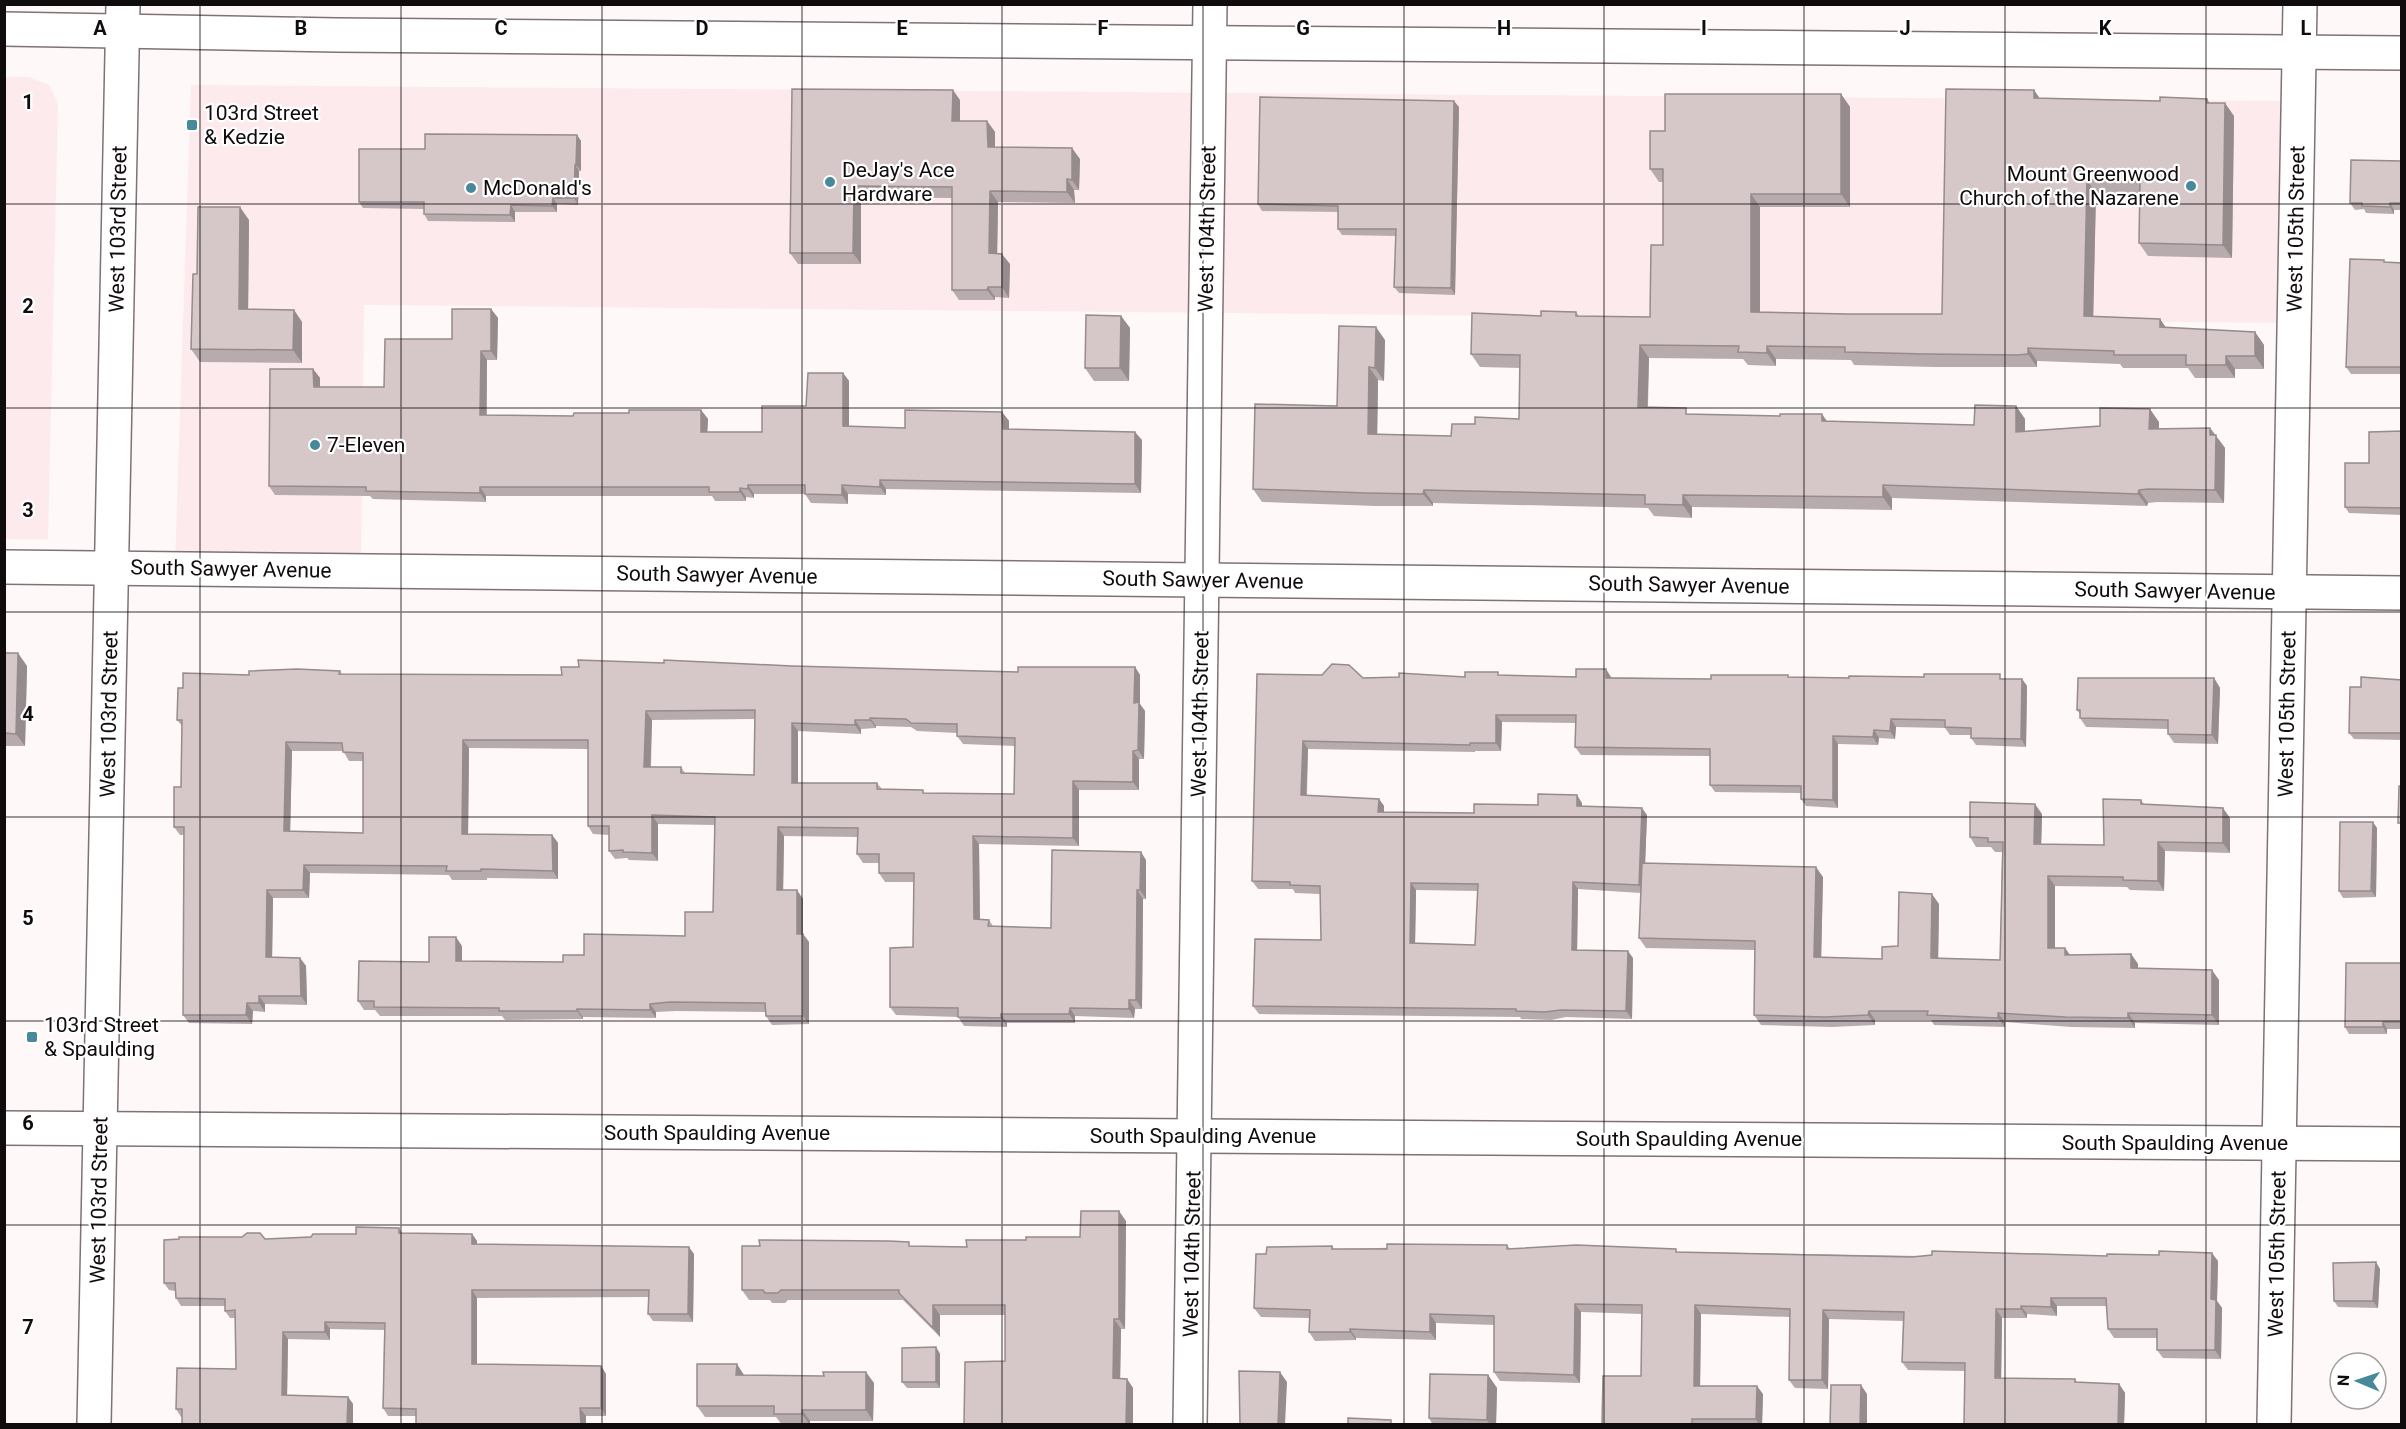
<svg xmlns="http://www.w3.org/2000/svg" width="2406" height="1429" font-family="Roboto,sans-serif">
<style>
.built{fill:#fdeaed}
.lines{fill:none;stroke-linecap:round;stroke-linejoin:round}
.street-casing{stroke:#7f7274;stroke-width:36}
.secondary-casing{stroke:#7f7274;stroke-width:36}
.street{stroke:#fff;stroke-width:33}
.secondary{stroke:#fff;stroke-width:33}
.wall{fill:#b8abad;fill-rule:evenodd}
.shaded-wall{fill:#968b8d}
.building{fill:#d6c7c9;stroke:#968b8d;stroke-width:1.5;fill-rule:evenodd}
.grid{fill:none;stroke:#100b0c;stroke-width:1.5;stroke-opacity:0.55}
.poi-dot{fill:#47889b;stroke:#fff;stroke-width:2}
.labels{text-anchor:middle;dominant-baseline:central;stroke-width:4.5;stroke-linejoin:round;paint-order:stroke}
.poi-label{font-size:21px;fill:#100b0c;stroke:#fff;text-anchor:start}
.street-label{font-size:21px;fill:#100b0c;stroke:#fff}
.grid-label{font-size:20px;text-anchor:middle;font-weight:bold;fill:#100b0c;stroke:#fff;stroke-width:4.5;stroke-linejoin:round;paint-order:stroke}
</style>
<rect width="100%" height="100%" fill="#fef8f9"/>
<g class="built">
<polygon points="5,77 29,77 49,85 58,104 48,539 5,539"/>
<polygon points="191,85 2299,101 2292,323 364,305 361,569 175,564"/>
</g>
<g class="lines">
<defs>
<g id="street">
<polyline points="4,567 2402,593"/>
<polyline points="4,1128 2402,1144"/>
<polyline points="1190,1424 1210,4"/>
<polyline points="2274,1424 2300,4"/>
</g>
<g id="secondary">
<polyline points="4,29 337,35 2402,53"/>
<polyline points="94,1424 123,4"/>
</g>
</defs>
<use href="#street" class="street-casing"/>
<use href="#secondary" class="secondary-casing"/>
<use href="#street" class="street"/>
<use href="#secondary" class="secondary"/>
</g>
<g class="wall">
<polygon points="792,89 960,100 960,121 987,121 995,132 995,147 1080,159 1079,190 1074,190 1075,203 998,202 997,253 1010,264 1009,298 995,297 995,300 959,300 952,290 952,198 861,197 861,264 798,264 790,253"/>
<polygon points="2034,90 2039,98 2160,101 2207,99 2210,103 2234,116 2232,258 2148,256 2139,243 2140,194 2096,193 2093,316 2160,319 2166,328 2255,332 2264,345 2264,369 2235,369 2235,378 2195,378 2188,368 2123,368 2120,364 2037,361 2037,367 1935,367 1854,365 1851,360 1776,359 1776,366 1748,365 1743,359 1649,358 1648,407 1690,414 1827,422 1974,425 2016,406 2025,419 2025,431 2159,422 2159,429 2210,428 2225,448 2224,503 2157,502 2148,503 2147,506 1892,498 1892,510 1692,507 1692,518 1654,516 1648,508 1433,503 1433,506 1376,506 1262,502 1253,489 1337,406 1385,340 1384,381 1378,380 1377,434 1451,436 1475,424 1519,419 1520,368 1480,367 1471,354 1541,316 1576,312 1579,316 1650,317 1663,245 1663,182 1659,182 1650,169 1665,131 1841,94 1850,107 1850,207 1760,207 1760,312 1847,314 1942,314"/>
<polygon points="1459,107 1455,295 1399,293 1394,287 1396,236 1342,235 1338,229 1338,212 1262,211 1258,204"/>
<polygon points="577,135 581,141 581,171 579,171 578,205 557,204 557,212 515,212 515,222 428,221 424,214 424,209 363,208 359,202 425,149"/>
<polygon points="2402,161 2402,210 2394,210 2394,214 2366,213 2364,209 2355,210 2350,203"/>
<polygon points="249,220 248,309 294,310 302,322 302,363 200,362 191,349 197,274"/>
<polygon points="2384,260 2385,262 2402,263 2402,374 2351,374 2346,367"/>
<polygon points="491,309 498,318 497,360 487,360 487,415 573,416 701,410 708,419 707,432 762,432 806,406 843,373 849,381 849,427 905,428 1002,412 1009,421 1009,430 1142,440 1141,493 886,489 886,495 848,494 848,504 811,503 805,494 754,494 754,498 746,497 746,501 715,501 712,496 486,496 486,502 373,499 370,496 275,495 269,486 313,369 320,378 320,387 384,387 452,339"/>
<polygon points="1121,316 1130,328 1129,381 1094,381 1085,368"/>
<polygon points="2402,431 2402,515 2349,513 2345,507 2369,463"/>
<polygon points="4,653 27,666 25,746 4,746"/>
<path d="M792,666L1018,672L1135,667L1140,675V704L1145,711L1144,759H1139V790H1079V846L979,844L980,919L989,920L993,926L1051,928L1146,860V899H1143L1142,1009H1135L1134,1018L1075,1016V1023H1007V1027L964,1026L958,1017L896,1015L890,1007L913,947L914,882H885L879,873V863H863L857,854L858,837L784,836L783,890L803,899V934L809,942V1024L772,1025L766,1016L765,1012L676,1011L656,1012V1018L583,1017V1019L505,1020L502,1016H380L375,1010H364L358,1001L429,962L462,946V961L563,962L584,955L685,936L713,912L715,825L658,824V861L629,860L627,858L615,859L609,851V835L593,834L588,826V749L469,748L468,834L552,835L558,843V879L487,878V880H452L449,875L310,873L309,898H273L272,957L300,958L306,966L307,1005L265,1004V1012L253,1011L252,1024L189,1023L183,1015L184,835H180L174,827L181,787L182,726L177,720L183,688L249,675L340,671L342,674L562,675ZM755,719L754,775L685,773L681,767H651L652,720ZM876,726L911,727L917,731L957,733V736L963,744L1015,746L1014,794L925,793L882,789L877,783H798V731L861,734V729L876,728ZM292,751H343L349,761H363V833L290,831Z"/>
<path d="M1257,674L1363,678L1465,677L1500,675L1711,679L1789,677L1849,678L2022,679L2027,686L2026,747L1976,745L1971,738V735H1950L1945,728L1896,727L1895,739L1879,738L1878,745L1838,744V808L1806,806L1801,799V793L1715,792L1710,785V756L1581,755L1575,747L1576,723L1502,722L1501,751H1475V752L1308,749L1307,796L1379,799L1384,806V812L1474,813L1538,805L1582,803V806L1647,815L1645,864L1823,877L1821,957L1882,959L1898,946L1939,904L1938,958L2000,960L2002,852H1995L1991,847H1976L1970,837L2042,814L2041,844L2104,845L2141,800L2144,804L2230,818V853L2165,851L2164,891L2130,890L2127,887L2055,886V948H2065L2070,955L2131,954L2138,964V968L2219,980V1025L2135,1023V1028L2071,1027L2005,1022V1027L1934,1025L1931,1020H1875V1025L1832,1027L1761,1025L1754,1015L1755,950L1646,948L1639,938L1641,893L1578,889L1577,950L1633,958L1632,1019L1566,1017L1551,1020L1521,1019L1520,1017L1259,1014L1253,1006L1321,940L1320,894L1295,893L1293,889H1258L1252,881ZM1416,890L1478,891L1475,945L1415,943Z"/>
<polygon points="2214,678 2220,688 2218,744 2174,743 2168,734 2168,729 2086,727 2080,718 2080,714 2077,710"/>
<polygon points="2402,680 2402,740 2354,739 2349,733 2361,687"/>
<polygon points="2377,828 2376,897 2343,898 2339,891"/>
<polygon points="2402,963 2402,1029 2387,1029 2387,1034 2349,1034 2345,1027"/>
<polygon points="1126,1221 1125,1329 1121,1329 1120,1379 1127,1379 1133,1388 1133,1425 964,1425 1005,1361 1005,1315 940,1315 940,1337 903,1300 788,1300 785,1303 772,1303 770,1300 749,1300 742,1290 912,1246 967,1247 1026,1240 1080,1237"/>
<polygon points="399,1228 402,1233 472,1234 477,1241 477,1244 694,1254 693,1322 653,1321 648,1314 648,1297 477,1298 477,1364 601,1366 606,1374 606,1416 586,1416 586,1425 416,1425 416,1416 388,1416 383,1408 384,1330 330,1329 330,1340 288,1339 287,1395 348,1397 353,1404 181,1417 176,1409 236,1369 235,1318 230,1318 225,1311 225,1306 181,1306 176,1298 175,1291 169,1290 164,1283 265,1239 356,1234"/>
<polygon points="1507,1245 1510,1249 2218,1261 2217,1301 2222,1308 2221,1359 2163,1358 2157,1350 2157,1338 2114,1338 2108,1329 2106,1306 2057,1306 2057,1316 2027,1314 2027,1318 2002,1318 2001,1378 2075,1379 2077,1382 2119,1384 2125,1393 2124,1425 1965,1371 1908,1370 1902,1362 1903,1321 1829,1319 1828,1389 1795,1388 1789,1380 1790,1317 1701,1314 1700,1386 1763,1394 1762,1425 1602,1425 1641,1376 1642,1314 1581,1312 1580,1383 1500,1381 1494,1372 1494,1325 1436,1323 1436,1340 1356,1338 1356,1340 1315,1341 1309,1332 1309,1318 1261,1317 1254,1308 1266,1254 1332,1246 1334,1249"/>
<polygon points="2380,1269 2378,1308 2338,1307 2334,1301"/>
<polygon points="936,1347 940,1354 940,1388 907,1388 902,1382"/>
<polygon points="744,1375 874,1383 873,1421 810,1421 810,1425 782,1425 776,1417 705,1417 697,1406"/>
<polygon points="1488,1375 1497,1388 1496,1425 1433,1425 1429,1418"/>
</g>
<g class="shaded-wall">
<polygon points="953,90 960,100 960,132 952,121"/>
<polygon points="2034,90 2043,103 2034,98"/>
<polygon points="1841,94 1850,107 1850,207 1841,194"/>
<polygon points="1454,101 1459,107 1455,295 1451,288"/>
<polygon points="2225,103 2234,116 2232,258 2223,245"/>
<polygon points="987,121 995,132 995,157 988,147"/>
<polygon points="577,135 581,141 581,171 576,165"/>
<polygon points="1072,148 1080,159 1079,190 1072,180"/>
<polygon points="575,165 579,171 578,205 574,198"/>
<polygon points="1067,179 1074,190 1075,203 1067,192"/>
<polygon points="2087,180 2096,193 2093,329 2084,316"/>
<polygon points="854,186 861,197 861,264 853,253"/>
<polygon points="990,191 998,202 997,264 989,253"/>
<polygon points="1751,194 1760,207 1760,325 1751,312"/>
<polygon points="553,198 557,204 557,212 552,206"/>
<polygon points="2390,203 2394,210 2394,214 2390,207"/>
<polygon points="511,205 515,212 515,222 510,215"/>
<polygon points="240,207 249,220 248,322 239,309"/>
<polygon points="1002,254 1010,264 1009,298 1002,287"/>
<polygon points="988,287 995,297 995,300 987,290"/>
<polygon points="491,309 498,318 497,360 491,351"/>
<polygon points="294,310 302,322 302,363 293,350"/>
<polygon points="1121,316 1130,328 1129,381 1120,368"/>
<polygon points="2160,319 2169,332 2160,327"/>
<polygon points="1376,327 1385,340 1384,381 1375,368"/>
<polygon points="2255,332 2264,345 2264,369 2255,356"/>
<polygon points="1640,345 1649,358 1647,420 1638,407"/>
<polygon points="1767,346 1776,359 1776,366 1767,353"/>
<polygon points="2028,348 2037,361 2037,367 2028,354"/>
<polygon points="481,351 487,360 486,423 480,415"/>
<polygon points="2226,356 2235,369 2235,378 2226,365"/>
<polygon points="1369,367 1378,380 1377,447 1368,434"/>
<polygon points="313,369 320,378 320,396 314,387"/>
<polygon points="843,373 849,381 849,435 843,426"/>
<polygon points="2016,406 2025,419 2025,445 2016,432"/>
<polygon points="2150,409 2159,422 2158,442 2149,429"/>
<polygon points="701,410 708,419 707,441 701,432"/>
<polygon points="1002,412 1009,421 1009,438 1003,429"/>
<polygon points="1822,414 1831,427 1822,421"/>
<polygon points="2210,428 2225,448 2224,503 2215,490 2210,435"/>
<polygon points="1135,432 1142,440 1141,493 1135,484"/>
<polygon points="880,480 886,489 886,495 880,487"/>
<polygon points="748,485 754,494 754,498 748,489"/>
<polygon points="842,485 848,494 848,504 842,495"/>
<polygon points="1883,485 1892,498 1892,510 1883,497"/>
<polygon points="480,487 486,496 486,502 480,493"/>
<polygon points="740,488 746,497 746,501 740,492"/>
<polygon points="1424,490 1433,503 1433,506 1423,494"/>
<polygon points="2139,490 2148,503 2147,506 2138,494"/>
<polygon points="1683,495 1692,507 1692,518 1683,505"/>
<polygon points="18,653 27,666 25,746 16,734"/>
<polygon points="1135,667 1140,675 1140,704 1145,711 1144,759 1138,750 1134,703"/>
<polygon points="1606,669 1611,677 1612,685 1606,678"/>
<polygon points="2214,678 2220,688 2218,744 2212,735"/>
<polygon points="2022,679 2027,686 2026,747 2021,739"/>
<polygon points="646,711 652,720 650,776 644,767"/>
<polygon points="1496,715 1502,722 1501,751 1496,743"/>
<polygon points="870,718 876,726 876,728 870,720"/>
<polygon points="1891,719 1896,727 1895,739 1890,731"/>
<polygon points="855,720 861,729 861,734 855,725"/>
<polygon points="792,723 798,731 798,791 792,783"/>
<polygon points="1874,730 1879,738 1878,745 1873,737"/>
<polygon points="1833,736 1838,744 1838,808 1833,800"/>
<polygon points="463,740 469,748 468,842 462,834"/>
<polygon points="1303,741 1308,749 1306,803 1301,795"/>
<polygon points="286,742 292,751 290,839 284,831"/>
<polygon points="1133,751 1139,759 1139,790 1133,782"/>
<polygon points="1073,781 1079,790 1079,846 1073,838"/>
<polygon points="1577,795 1582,803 1582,814 1577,806"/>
<polygon points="1379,799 1384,806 1384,819 1378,812"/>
<polygon points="2035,804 2042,814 2041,853 2034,844"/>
<polygon points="1642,808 1647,815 1644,893 1639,885"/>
<polygon points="2223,808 2230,818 2230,853 2223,843"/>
<polygon points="652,815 658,824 658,861 652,853"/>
<polygon points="2373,822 2377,828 2376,897 2371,891"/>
<polygon points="778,827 784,836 783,899 777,890"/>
<polygon points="552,835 558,843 558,879 553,871"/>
<polygon points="973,836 979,844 980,928 974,919"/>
<polygon points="2158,842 2165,851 2164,891 2158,881"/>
<polygon points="1141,852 1146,860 1146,899 1140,890"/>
<polygon points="304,865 310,873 309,898 303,890"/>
<polygon points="1816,867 1823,877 1821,967 1814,957"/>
<polygon points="2048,876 2055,886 2055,958 2048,948"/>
<polygon points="1573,882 1578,889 1577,957 1572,950"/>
<polygon points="1411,883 1416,890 1415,950 1410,943"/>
<polygon points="267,890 273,898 272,965 266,957"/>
<polygon points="797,890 803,899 803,942 797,934"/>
<polygon points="1137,890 1143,899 1142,1009 1136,1000"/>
<polygon points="1932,894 1939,904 1938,968 1931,958"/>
<polygon points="803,934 809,942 809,1024 803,1016"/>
<polygon points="456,937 462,946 462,969 456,961"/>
<polygon points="2065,948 2072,958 2065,955"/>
<polygon points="1628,951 1633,958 1632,1019 1626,1011"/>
<polygon points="2131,954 2138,964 2138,978 2131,968"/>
<polygon points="300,958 306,966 307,1005 301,996"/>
<polygon points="2212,970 2219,980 2219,1025 2212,1015"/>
<polygon points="259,996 265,1004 265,1012 259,1003"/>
<polygon points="1129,1000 1135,1009 1134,1018 1129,1009"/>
<polygon points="247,1003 253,1011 252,1024 246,1015"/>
<polygon points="650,1004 656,1012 656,1018 650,1010"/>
<polygon points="1070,1008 1075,1016 1075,1023 1069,1014"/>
<polygon points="577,1009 583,1017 583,1019 577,1011"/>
<polygon points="1869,1011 1875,1020 1875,1025 1868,1015"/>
<polygon points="1998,1013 2005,1022 2005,1027 1998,1018"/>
<polygon points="2128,1013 2135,1023 2135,1028 2128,1018"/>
<polygon points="1001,1014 1007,1023 1007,1027 1001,1018"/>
<polygon points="2383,1022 2387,1029 2387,1034 2383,1027"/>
<polygon points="1119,1211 1126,1221 1125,1329 1119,1319"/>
<polygon points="472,1234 477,1241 477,1252 472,1244"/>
<polygon points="689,1247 694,1254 693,1322 688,1314"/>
<polygon points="2212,1253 2218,1261 2217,1301 2222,1308 2221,1359 2215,1350 2211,1299"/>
<polygon points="2376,1262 2380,1269 2378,1308 2373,1301"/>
<polygon points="472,1290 477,1298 477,1372 472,1364"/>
<polygon points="2051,1298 2057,1306 2057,1316 2051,1307"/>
<polygon points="1575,1304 1581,1312 1580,1383 1574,1375"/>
<polygon points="933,1305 940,1315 940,1337 933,1328"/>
<polygon points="1695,1305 1701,1314 1700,1394 1694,1386"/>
<polygon points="2021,1306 2027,1314 2027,1318 2021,1309"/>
<polygon points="1996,1309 2002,1318 2001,1386 1995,1378"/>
<polygon points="1823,1310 1829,1319 1828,1389 1822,1380"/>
<polygon points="1430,1314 1436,1323 1436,1340 1430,1332"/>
<polygon points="1114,1319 1121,1329 1120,1388 1113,1378"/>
<polygon points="325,1322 330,1329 330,1340 325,1332"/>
<polygon points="1350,1329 1356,1338 1356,1340 1350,1332"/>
<polygon points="283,1332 288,1339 287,1402 282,1395"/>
<polygon points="936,1347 940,1354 940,1388 936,1382"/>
<polygon points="737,1364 744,1375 736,1375"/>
<polygon points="601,1366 606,1374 606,1416 601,1408"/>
<polygon points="866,1372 874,1383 873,1421 866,1410"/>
<polygon points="1280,1372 1287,1382 1285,1425 1278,1425"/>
<polygon points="1488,1375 1497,1388 1496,1425 1490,1425 1487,1420"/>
<polygon points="1127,1379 1133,1388 1133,1425 1126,1425"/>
<polygon points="2119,1384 2125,1393 2124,1425 2118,1425"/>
<polygon points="1861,1385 1867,1394 1867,1425 1860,1425"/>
<polygon points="1757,1386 1763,1394 1762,1425 1759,1425 1756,1419"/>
<polygon points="348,1397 353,1404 353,1425 347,1425"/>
<polygon points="580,1408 586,1416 586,1425 581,1425"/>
<polygon points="802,1410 810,1421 810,1425 802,1414"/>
</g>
<g class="building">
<polygon points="792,89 953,90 952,121 987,121 988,147 1072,148 1072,180 1067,179 1067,192 990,191 989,253 1002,254 1002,287 988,287 987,290 952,290 952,187 854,186 853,253 790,253"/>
<polygon points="1946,89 2034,90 2034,98 2160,101 2160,97 2207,99 2207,103 2225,103 2223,245 2139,243 2140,182 2087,180 2084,316 2160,319 2160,327 2255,332 2255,356 2226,356 2226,365 2186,365 2186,355 2114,355 2114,351 2028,348 2028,354 2017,355 1926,354 1845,352 1845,347 1767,346 1767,353 1738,352 1739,346 1640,345 1638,407 1686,408 1686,414 1780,416 1780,414 1822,414 1822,421 1974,425 1975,405 2016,406 2016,432 2100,426 2100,408 2150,409 2149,429 2210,428 2210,435 2216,435 2215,490 2148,489 2139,490 2138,494 1883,485 1883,497 1683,495 1683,505 1645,504 1645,495 1424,490 1423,494 1367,493 1253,489 1255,404 1337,406 1339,326 1376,327 1375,368 1369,367 1368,434 1451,436 1452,424 1475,424 1475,417 1519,419 1520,355 1471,354 1472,313 1541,316 1541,311 1576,312 1576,316 1650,317 1651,245 1663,245 1663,169 1650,169 1650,131 1665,131 1665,94 1841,94 1841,194 1751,194 1751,312 1847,314 1942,314"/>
<polygon points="1260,97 1454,101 1451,288 1394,287 1396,229 1338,229 1338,206 1258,204"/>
<polygon points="425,134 577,135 576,165 575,165 574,198 553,198 552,206 511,205 510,215 424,214 424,202 359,202 359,149 425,149"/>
<polygon points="2351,160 2402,161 2402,203 2390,203 2390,207 2362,206 2362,203 2350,203"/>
<polygon points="198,207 240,207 239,309 294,310 293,350 191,349 193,274 197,274"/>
<polygon points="2350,259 2384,260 2384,262 2402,263 2402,367 2346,367"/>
<polygon points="452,309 491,309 491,351 481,351 480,415 573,416 574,413 629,413 629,410 701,410 701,432 762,432 762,406 806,406 808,373 843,373 843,426 905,428 905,410 1002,412 1003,429 1135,432 1135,484 880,480 880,487 842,485 842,495 805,494 805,485 748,485 748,489 740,488 740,492 709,492 709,487 480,487 480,493 366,491 366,487 269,486 270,369 313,369 314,387 384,387 385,339 452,339"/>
<polygon points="1086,315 1121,316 1120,368 1085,368"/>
<polygon points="2402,431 2402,508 2345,507 2345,463 2369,463 2369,432"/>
<polygon points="4,653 18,653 16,734 4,733"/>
<path d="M578,660L664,663V660L792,666L1018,672V667H1135L1134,703L1139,702L1138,750L1133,751V782L1073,781V838L973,836L974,919L989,920L988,926L1051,928L1052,850L1141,852L1140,890H1137L1136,1000H1129V1009L1070,1008L1069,1014H1001V1018L958,1017V1008L890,1007V948L913,947L914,873H879V854H857L858,828L778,827L777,890H797V934H803V1016H766L765,1003L670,1002L650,1004V1010L577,1009V1011H499V1008L374,1007V1001H358L359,961L429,962V937H456V961L563,962V955H584V934L685,936V912H713L715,817L652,815V853L623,852V850L609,851V826H588V740H463L462,834L552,835L553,871L481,869V871H446L447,866L304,865L303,890H267L266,957L300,958L301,996H259V1003H247L246,1015H183L184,827H174V787H181L182,720H177L178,688H183V673L249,675V671L297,669L340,671L339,674L562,675L561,667H579ZM755,710L754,775L681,773V767H644L646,711ZM870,718L906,719L911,723L957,724V736L1015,738L1014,794L923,793V790L877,789V783H792V723L855,725V720H870ZM286,742L342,743L343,752L363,753V833L284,831Z"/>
<path d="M1332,664L1349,665L1363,678L1399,677V673L1465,677V672H1498V675L1576,677V669H1606V678L1711,679V675H1788V677L1849,678V676L1924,677V674H2000V679H2022L2021,739L1971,738V728L1945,727V720L1891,719L1890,731L1874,730L1873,737L1833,736V800L1801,799V786L1710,785V749L1575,747L1576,715H1496V743H1470V745L1303,741L1301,795L1379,799L1378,812L1474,813V804L1538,805V794L1577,795V806L1642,808L1639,885L1573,882L1572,950L1628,951L1626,1011L1561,1010L1545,1012L1516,1011V1009L1253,1006L1255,939L1321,940L1320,886L1290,885V882L1252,881L1257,674L1322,675ZM1411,883L1478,884L1475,945L1410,943Z"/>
<polygon points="2361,677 2402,680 2402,733 2349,733 2350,687 2361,687"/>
<polygon points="2078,678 2214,678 2212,735 2168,734 2168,720 2080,718 2080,710 2077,710"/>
<polygon points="2399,786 2402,786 2402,823 2398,823"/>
<polygon points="2103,799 2141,800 2141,804 2223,808 2223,843 2158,842 2158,881 2123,880 2123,877 2048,876 2048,948 2065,948 2065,955 2131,954 2131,968 2212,970 2212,1015 2128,1013 2128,1018 2065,1017 1998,1013 1998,1018 1927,1015 1928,1011 1869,1011 1868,1015 1825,1017 1754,1015 1755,941 1639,938 1642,863 1816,867 1814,957 1882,959 1882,947 1898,946 1899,892 1932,894 1931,958 2000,960 2003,842 1988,842 1988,838 1970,837 1970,802 2035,804 2034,844 2104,845"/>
<polygon points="2340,822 2373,822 2371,891 2339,891"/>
<polygon points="2346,963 2402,963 2402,1022 2383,1022 2383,1027 2345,1027"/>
<polygon points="1081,1211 1119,1211 1119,1319 1114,1319 1113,1378 1127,1379 1126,1425 964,1425 965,1362 1005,1361 1005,1305 933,1305 933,1328 899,1293 899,1290 781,1290 778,1293 765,1293 763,1290 742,1290 742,1246 760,1246 759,1240 889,1241 909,1242 909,1246 967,1247 966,1240 1026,1240 1026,1237 1080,1237"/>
<polygon points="356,1227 399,1228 399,1233 472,1234 472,1244 689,1247 688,1314 648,1314 649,1290 472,1290 472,1364 601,1366 601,1408 580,1408 581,1425 416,1425 416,1409 383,1408 385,1323 325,1322 325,1332 283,1332 282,1395 348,1397 347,1425 182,1425 182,1409 176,1409 177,1368 236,1369 235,1310 225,1311 225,1299 176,1298 175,1283 164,1283 164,1240 179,1239 179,1237 242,1237 247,1233 260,1233 265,1239 311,1237 313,1234 356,1234"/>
<polygon points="1387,1244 1507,1245 1507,1249 1576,1245 1676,1249 1676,1252 1912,1257 1932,1255 1932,1251 2107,1256 2107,1254 2159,1255 2159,1251 2212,1253 2211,1299 2216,1300 2215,1350 2157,1350 2157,1329 2108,1329 2106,1298 2051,1298 2051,1307 2021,1306 2021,1309 1996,1309 1995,1378 2075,1379 2075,1382 2119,1384 2118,1425 1964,1425 1965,1363 1902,1362 1904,1312 1823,1310 1822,1380 1789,1380 1790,1309 1695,1305 1694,1386 1757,1386 1756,1419 1692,1419 1692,1425 1602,1425 1603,1376 1641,1376 1642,1305 1575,1304 1574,1375 1494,1372 1494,1316 1430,1314 1430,1332 1350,1329 1350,1332 1309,1332 1310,1310 1254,1308 1256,1254 1266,1254 1267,1247 1332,1246 1332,1249 1387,1249"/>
<polygon points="2376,1262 2373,1301 2334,1301 2333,1263"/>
<polygon points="936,1347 936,1382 902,1382 902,1348"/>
<polygon points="697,1364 737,1364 736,1375 824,1376 823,1372 866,1372 866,1410 802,1410 802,1414 774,1414 774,1406 697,1406"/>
<polygon points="1239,1371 1280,1372 1278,1425 1240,1425"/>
<polygon points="1430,1374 1488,1375 1487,1420 1429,1418"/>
<polygon points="1831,1385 1861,1385 1860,1425 1830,1425"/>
<polygon points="1348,1418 1391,1420 1391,1425 1348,1425"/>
</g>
<path class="grid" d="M200,4V1424M401,4V1424M602,4V1424M802,4V1424M1002,4V1424M1203,4V1424M1404,4V1424M1604,4V1424M1804,4V1424M2005,4V1424M2206,4V1424M4,204H2402M4,408H2402M4,612H2402M4,817H2402M4,1021H2402M4,1225H2402"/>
<g class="poi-dot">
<rect x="186" y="119" width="12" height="12" rx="3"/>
<circle cx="830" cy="182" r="6"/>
<circle cx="2191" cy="186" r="6"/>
<circle cx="471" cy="188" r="6"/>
<circle cx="315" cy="445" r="6"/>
<rect x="26" y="1031" width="12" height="12" rx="3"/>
</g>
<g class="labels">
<g class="poi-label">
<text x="204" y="113">103rd Street<tspan x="204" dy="24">&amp; Kedzie</tspan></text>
<text x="842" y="170">DeJay's Ace<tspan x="842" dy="24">Hardware</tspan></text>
<text x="2179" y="174" text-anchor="end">Mount Greenwood<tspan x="2179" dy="24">Church of the Nazarene</tspan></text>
<text x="483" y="188">McDonald's</text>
<text x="327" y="445">7-Eleven</text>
<text x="44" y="1025">103rd Street<tspan x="44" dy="24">&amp; Spaulding</tspan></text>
</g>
<g class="street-label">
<text transform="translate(118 229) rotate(-89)">West 103rd Street</text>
<text transform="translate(1207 229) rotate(-89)">West 104th Street</text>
<text transform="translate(2296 229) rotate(-89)">West 105th Street</text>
<text transform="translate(231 569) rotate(1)">South Sawyer Avenue</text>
<text transform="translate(717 575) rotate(1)">South Sawyer Avenue</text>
<text transform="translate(1203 580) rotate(1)">South Sawyer Avenue</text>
<text transform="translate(1689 585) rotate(1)">South Sawyer Avenue</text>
<text transform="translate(2175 591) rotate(1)">South Sawyer Avenue</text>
<text transform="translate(109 714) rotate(-89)">West 103rd Street</text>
<text transform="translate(1200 714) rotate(-89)">West 104th Street</text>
<text transform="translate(2287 714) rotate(-89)">West 105th Street</text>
<text x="717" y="1133">South Spaulding Avenue</text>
<text x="1203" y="1136">South Spaulding Avenue</text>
<text x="1689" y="1139">South Spaulding Avenue</text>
<text x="2175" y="1143">South Spaulding Avenue</text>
<text transform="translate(99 1200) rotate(-89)">West 103rd Street</text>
<text transform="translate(1192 1254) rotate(-89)">West 104th Street</text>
<text transform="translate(2277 1254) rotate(-89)">West 105th Street</text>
</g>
</g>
<g class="grid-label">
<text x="100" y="35">A</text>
<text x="301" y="35">B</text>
<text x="501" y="35">C</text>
<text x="702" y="35">D</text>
<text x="902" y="35">E</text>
<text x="1103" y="35">F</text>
<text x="1303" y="35">G</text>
<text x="1504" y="35">H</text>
<text x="1704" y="35">I</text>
<text x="1905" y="35">J</text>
<text x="2105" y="35">K</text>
<text x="2306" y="35">L</text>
<text x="28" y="109">1</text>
<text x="28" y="313">2</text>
<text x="28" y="517">3</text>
<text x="28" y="721">4</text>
<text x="28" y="925">5</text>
<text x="28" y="1130">6</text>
<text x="28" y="1334">7</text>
</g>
<rect width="2406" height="1429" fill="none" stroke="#100b0c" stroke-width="12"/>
<g transform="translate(2358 1381) rotate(272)"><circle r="28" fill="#ffffff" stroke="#9f9d9e" stroke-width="1.5"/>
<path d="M0-4.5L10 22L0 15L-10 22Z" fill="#47889b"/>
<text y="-9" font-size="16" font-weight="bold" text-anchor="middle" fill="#100b0c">N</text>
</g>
</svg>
